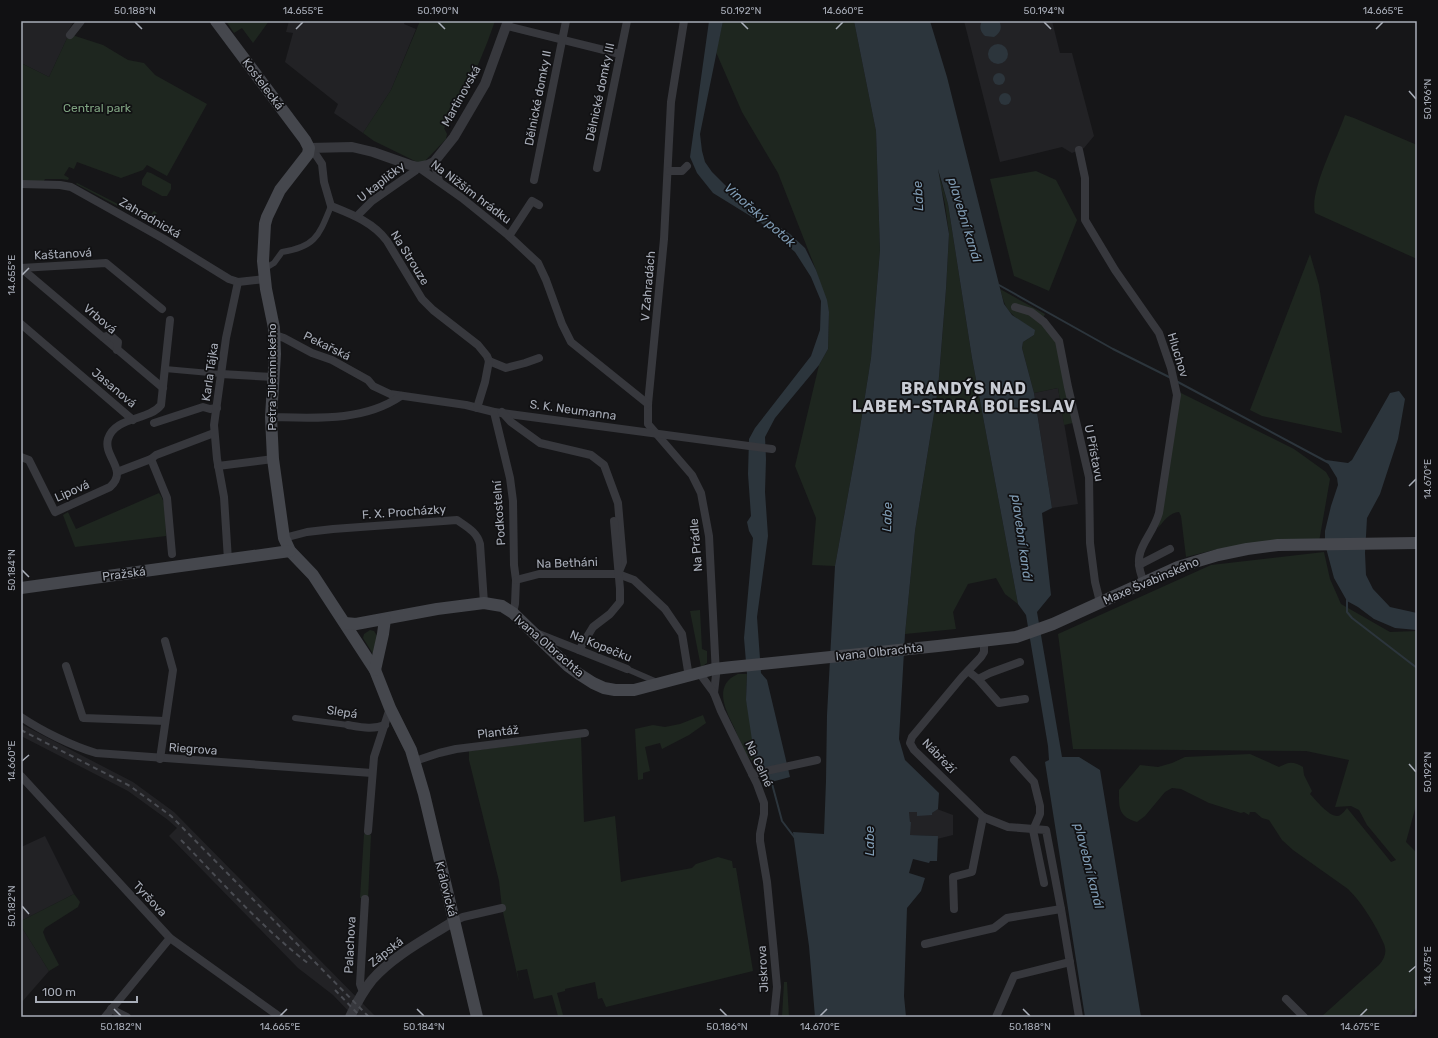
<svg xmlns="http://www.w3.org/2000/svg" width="1438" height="1038" font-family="Rubik,sans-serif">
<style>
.built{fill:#222225}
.green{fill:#1e261f}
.water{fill:#2c353c}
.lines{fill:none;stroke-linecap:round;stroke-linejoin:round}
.stream{stroke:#2c353c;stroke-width:2}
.pedestrian{stroke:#37383d;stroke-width:6}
.minor{stroke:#37383d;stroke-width:8}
.tertiary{stroke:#37383d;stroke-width:10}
.secondary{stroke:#45474d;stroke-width:12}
.rail{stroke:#4a4c52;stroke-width:2;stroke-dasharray:5 4;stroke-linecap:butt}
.ticks{fill:none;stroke:#a8adb8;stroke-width:1.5}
.labels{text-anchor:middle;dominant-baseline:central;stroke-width:3.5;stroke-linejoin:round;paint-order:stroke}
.street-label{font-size:12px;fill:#a8adb8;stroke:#111113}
.park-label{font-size:12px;fill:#7fa381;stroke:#111113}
.water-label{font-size:13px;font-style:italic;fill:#7f9bb3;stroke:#111113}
.district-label{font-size:16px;font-weight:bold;letter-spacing:1px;fill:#c9ccd4;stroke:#111113}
.neatline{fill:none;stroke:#a8adb8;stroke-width:1.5}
.ticks-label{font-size:10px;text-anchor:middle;fill:#a8adb8}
</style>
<rect width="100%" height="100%" fill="#161618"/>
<g class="built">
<polygon points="21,21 74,21 67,33 69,34 49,77 21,63"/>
<polygon points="289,21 405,21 404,24 416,29 391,90 363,133 334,113 338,104 285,62 293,33 286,32"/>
<polygon points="964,21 1052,21 1060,53 1072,53 1094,136 1084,148 1072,153 1062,147 1000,162"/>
<polygon points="1058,388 1078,504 1052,508 1034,393"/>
<polygon points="21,724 133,782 174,812 376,1017 354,1017 333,995 298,968 169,836 177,828 168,820 128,791 21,736"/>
<polygon points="937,809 953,815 953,835 937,839 937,836 910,835 909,812 917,812 917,815 932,815 932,813"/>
<polygon points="45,836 74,894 21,921 21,847"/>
<polygon points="21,926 49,971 21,1003"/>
</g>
<g class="green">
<polygon points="226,21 269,21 253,43 242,28 234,33"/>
<polygon points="420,21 495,21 487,43 469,87 470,88 448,124 444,128 447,134 446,139 425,161 419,163 374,141 363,133 391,90"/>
<polygon points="723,21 854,21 876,131 880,250 871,358 859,434 835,566 812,565 816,518 795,466 819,365 828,349 829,312 816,270 778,173 742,112 716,52"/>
<polygon points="69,34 103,45 128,60 144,63 155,75 207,104 167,176 147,165 143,170 121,178 77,162 74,169 69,167 64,175 69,178 68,180 61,179 45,179 44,181 21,181 21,63 49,77"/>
<path d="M1345,115L1354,118L1417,145V259L1315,213C1309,191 1337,139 1345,115Z"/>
<polygon points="935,162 948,204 972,358 1018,604 1005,594 996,578 968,584 953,612 956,629 905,634 915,531 938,389 946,289 949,234 945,204"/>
<polygon points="1036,171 1056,180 1077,220 1049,291 1014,276 990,179"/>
<polygon points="147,172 151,173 171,184 171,189 167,196 162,196 142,185 142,180"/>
<polygon points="77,183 147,219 154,211 157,213 151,224 76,184"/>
<polygon points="1310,254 1319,285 1342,433 1262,416 1250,410"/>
<path d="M1000,289L1045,314L1041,322L1056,342L1073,423L1064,425L1058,388L1034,393L1022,348L1023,342L1034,335C1030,324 1020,323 1012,314C1004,307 1003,298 1000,289Z"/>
<path d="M1179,392L1294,449L1326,472L1330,479L1319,542L1218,549L1186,557L1181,516L1179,512C1170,512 1163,522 1158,528L1179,404Z"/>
<path d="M159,493C168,504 165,522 166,536L75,547L63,515L68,512L76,529Z"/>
<path d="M1324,552L1330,579L1341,604L1390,632L1417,631V802L1406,842L1417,853V1006L1410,1017H1321L1379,965C1385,958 1387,952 1384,944C1375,924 1363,904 1348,889L1293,850L1282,840L1269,820L1262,818L1255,812H1250L1249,815L1244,812L1241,813L1209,803L1181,789L1172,788L1165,792L1145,816L1137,822C1118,816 1119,808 1119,790L1140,765L1158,767L1172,763L1185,757L1250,754L1279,767C1290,762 1292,761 1303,767L1304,775L1312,791L1310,794C1316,800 1329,817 1338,816C1342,815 1345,810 1347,808L1391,862L1396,860L1367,825L1359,810L1351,806L1335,807L1349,760L1306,751L1073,749L1058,634L1211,565Z"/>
<polygon points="700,610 702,649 707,651 707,663 701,667 690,611"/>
<polygon points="370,630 374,631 377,636 373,654 363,638 364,634"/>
<path d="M738,674H747L746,700L761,765L757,767C754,763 750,759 747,755C741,747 738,736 734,727C725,709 713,685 738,674Z"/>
<polygon points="703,715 706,723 689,735 662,749 660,743 645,747 650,771 643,773 643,779 638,780 635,729 653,725 665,727 680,724"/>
<polygon points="581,737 584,822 615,816 621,882 628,880 692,868 696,864 718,857 732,861 733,868 736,868 753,971 606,1007 602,998 598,999 595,982 565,989 565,991 557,993 563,1015 558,1016 552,995 534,999 527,969 517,971 519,983 502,908 499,881 469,760 469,751"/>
<polygon points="364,834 371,835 368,899 360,898"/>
<polygon points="74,894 80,902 78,907 45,928 43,932 46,940 59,965 49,971 21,926 21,921"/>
<polygon points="784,982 787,982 789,1017 782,1017"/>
</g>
<g class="water">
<polygon points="709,21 723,21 700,134 702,151 705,162 712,172 735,195 770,221 790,234 805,248 816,270 827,300 829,312 828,349 819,365 775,418 765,437 766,459 765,492 768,536 757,617 761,673 767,680 790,777 764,784 761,765 755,760 746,700 747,674 744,638 753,538 749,531 747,522 751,516 748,474 749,439 755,428 811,356 820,330 821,301 811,277 795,252 760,222 713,193 697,173 690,157"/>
<polygon points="854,21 930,21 947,77 1004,304 1012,315 1035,330 1034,335 1023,342 1022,348 1034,393 1052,508 1042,513 1051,595 1037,612 1062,757 1079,757 1100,770 1141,1017 1085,1017 1045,762 1049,760 1048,746 1026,615 1018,604 972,358 948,204 938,169 949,234 946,289 938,389 915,531 905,634 899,739 905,760 939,793 938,809 932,813 932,815 917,816 917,812 909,812 910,822 911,822 910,835 938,836 937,861 930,861 929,863 913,859 909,873 925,878 921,891 907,908 904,996 906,1017 815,1017 809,946 793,832 824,834 826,781 827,715 835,566 859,434 871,358 880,250 876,131"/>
<path d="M982,21H999C1003,28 1000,33 994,37L985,36C980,31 979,27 982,21Z"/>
<circle cx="998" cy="54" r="10"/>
<circle cx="999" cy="79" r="6"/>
<circle cx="1005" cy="99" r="6"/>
<polygon points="1399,391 1405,399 1398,439 1380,494 1367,518 1365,553 1366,575 1373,589 1390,607 1417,613 1417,630 1395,628 1374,619 1358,607 1347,601 1334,578 1325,544 1325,531 1331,506 1338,485 1337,478 1326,460 1348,463 1352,460 1390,393"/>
</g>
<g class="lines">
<g class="stream">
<polyline points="999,285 1113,349 1171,378"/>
<polyline points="1176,381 1329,463"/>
<polyline points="1347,600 1347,612 1352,618 1417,668"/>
<polyline points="771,780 782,821 795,838"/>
</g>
<g class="pedestrian">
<path d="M264,269L274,263L282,252C316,247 319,235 331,206"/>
<polyline points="165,369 221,374"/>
<polyline points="627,669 657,682"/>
<polyline points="295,718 348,725"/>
</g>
<g class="minor">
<polyline points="684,21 671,102 664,239 648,404 648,424 692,475 701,493 709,536 716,675 714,693"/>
<polyline points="507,26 620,54"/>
<polyline points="70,35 81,21"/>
<path d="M309,148L316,155L322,164L324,182L331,206C351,214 373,222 387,241L422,299L433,310L478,345L487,356L489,361"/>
<path d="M1079,150L1085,178V220L1115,270L1159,333L1171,368L1177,395L1159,513C1151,541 1129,549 1144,582"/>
<polyline points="434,162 439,181"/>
<polyline points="597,168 627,21"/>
<polyline points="669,171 682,171 687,166"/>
<polyline points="534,180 566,21"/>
<polyline points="21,184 60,185 71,187 164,239 229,279 238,282 265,279"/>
<polyline points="357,216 372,201 415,171 418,167 462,198 509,236 538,263 546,280 562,324 571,342 648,404"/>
<polyline points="509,236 532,201 539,205"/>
<polyline points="21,268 163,388"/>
<polyline points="21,268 106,263 162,309"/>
<polyline points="1015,307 1031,312 1044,322 1059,341 1068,387 1089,477 1090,543 1095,582 1100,602"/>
<polyline points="21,324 133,420"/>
<polyline points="275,335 284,338 312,353 332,360 368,380 373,386 390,394 466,405 494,412 772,449"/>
<polyline points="103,337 110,335 118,342 117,350"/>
<polyline points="489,361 506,368 525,363 539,358"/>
<polyline points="221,374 273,377"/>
<polyline points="477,408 485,382 489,361"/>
<polyline points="494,412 510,478 513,501 514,565 516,580 515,604 513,613"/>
<polyline points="502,412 511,422 540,443 591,455 604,465 618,503 623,562 618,574"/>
<path d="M271,417C315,418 363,422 401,396"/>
<polyline points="154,423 203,407 210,409 217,408"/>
<path d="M21,457L29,460L55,512L110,487C129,470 103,457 108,439C115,416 149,421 161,405L170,320"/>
<polyline points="151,459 167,498 172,554"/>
<polyline points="218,466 273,459"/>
<polyline points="117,472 151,459 156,455 214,433"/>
<path d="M284,538L307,532L333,529L457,520C467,527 477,532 480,544L484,603"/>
<polyline points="228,560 224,497 217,459 214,425 226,338 238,282"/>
<polyline points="1139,565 1170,549"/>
<polyline points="516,580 539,574 618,574 634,580 665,609 682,634 689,677"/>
<polyline points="536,633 627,669"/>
<polyline points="984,641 984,652 981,657 962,677 912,737 910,743 914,750 983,817 1008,827 1046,830 1061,909 1079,1017"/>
<polyline points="579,650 593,627 610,614 620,602 620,589 614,521"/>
<polyline points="66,666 83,718 165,721"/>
<polyline points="968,671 978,679 999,703 1025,699"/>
<polyline points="700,674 714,693 721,711 757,784 764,803 764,814 760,834 760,841 767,882 774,954 777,987 774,1017"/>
<polyline points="978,679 990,673 1020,662"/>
<path d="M21,717C42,731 72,746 96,753L372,773"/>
<path d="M348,725C360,727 373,730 385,725"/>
<polyline points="160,759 173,670 165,641"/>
<polyline points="1014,760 1034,782 1040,806 1040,814 1033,830 1044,883"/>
<polyline points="415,761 439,753 456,749 585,733"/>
<polyline points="752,774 817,760"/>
<polyline points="21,776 170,938 280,1017"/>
<polyline points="368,831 374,757 390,708"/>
<polyline points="954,909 953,877 972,872 983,817"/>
<polyline points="454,921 463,917 502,908"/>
<polyline points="925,944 994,928 1007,918 1061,909"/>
<polyline points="363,992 360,984 365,899"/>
<polyline points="1286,999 1304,1017"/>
<polyline points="111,1009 127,1017"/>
<polyline points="105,1017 170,938"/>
<polyline points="996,1017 1014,976 1070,962"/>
</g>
<g class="tertiary">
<polyline points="309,148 352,147 373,152 410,165 418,167 428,165 434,162 454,137 485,84 508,21"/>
<path d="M350,1017C356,1004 363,991 372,980C394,955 426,939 454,921"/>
</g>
<g class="secondary">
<polyline points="216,21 305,140 309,148 308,154 280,190 267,217 265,224 263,261 266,289 274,328 275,354 271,417 273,459 284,538 290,551 313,575 375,670 390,708 411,750 424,794 477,1017"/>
<polyline points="21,588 290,551"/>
<polyline points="345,623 356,624 437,609 484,603 502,606 513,613 568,666 579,674 593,683 604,688 615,690 634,690 714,669 732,667 938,646 1016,637 1053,624 1178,567 1218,555 1247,549 1278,545 1417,543"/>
<polyline points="375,670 383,634 385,619"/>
</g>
<g class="rail">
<polyline points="21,730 130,786 171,816 369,1017"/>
<path d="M181,840C222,882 262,928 309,964"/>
<polyline points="335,990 360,1016"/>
</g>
</g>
<path class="ticks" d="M135,22L142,29M438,22L445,29M741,22L748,29M1044,22L1051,29M296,29L303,22M836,29L843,22M1376,29L1383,22M1409,91L1416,99M22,275L29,268M1409,486L1416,479M22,570L29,577M22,761L29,755M1409,764L1416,772M22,906L29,914M1409,972L1416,966M114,1009L121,1016M417,1009L424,1016M720,1009L727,1016M1023,1009L1030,1016M280,1016L287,1009M820,1016L827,1009M1360,1016L1367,1009"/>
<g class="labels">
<g class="street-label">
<text transform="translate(263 84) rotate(53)">Kostelecká</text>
<text transform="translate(600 92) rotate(-78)">Dělnické domky III</text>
<text transform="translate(461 96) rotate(-61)">Martinovská</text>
<text transform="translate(538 98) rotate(-79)">Dělnické domky II</text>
<text transform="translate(381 182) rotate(-38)">U kapličky</text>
<text transform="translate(471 192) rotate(37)">Na Nižším hrádku</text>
<text transform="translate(150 218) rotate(30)">Zahradnická</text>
<text transform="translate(63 254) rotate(-3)">Kaštanová</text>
<text transform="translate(410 258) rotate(58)">Na Strouze</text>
<text transform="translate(648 286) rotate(-85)">V Zahradách</text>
<text transform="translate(100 319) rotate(40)">Vrbová</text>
<text transform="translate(327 346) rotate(26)">Pekařská</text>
<text transform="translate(1178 355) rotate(73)">Hluchov</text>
<text transform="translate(210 372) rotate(-82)">Karla Tájka</text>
<text transform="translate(272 377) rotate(-90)">Petra Jilemnického</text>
<text transform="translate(114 388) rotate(40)">Jasanová</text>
<text transform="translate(573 410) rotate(8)">S. K. Neumanna</text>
<text transform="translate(1094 453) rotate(79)">U Přístavu</text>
<text transform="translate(72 491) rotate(-24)">Lipová</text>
<text transform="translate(404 512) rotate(-4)">F. X. Procházky</text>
<text transform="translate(499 513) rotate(-94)">Podkostelní</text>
<text transform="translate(696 545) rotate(-95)">Na Prádle</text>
<text transform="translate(567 563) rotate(-2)">Na Betháni</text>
<text transform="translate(124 574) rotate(-7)">Pražská</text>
<text transform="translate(1151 581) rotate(-23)">Maxe Švabinského</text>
<text transform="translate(549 646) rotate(41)">Ivana Olbrachta</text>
<text transform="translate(601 646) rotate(22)">Na Kopečku</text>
<text transform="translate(879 652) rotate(-6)">Ivana Olbrachta</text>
<text transform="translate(342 712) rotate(8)">Slepá</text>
<text transform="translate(498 732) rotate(-7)">Plantáž</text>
<text transform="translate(193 749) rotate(4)">Riegrova</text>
<text transform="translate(939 756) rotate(46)">Nábřeží</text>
<text transform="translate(759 764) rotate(65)">Na Celné</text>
<text transform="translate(446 889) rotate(76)">Královická</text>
<text transform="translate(150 899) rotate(47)">Tyršova</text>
<text transform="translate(350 945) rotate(-87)">Palachova</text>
<text transform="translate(386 952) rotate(-38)">Zápská</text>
<text transform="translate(763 969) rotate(-93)">Jiskrova</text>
</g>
<g class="park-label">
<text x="97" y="108">Central park</text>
</g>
<g class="water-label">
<text transform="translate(918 196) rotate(-93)">Labe</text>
<text transform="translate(760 215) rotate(41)">Vinořský potok</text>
<text transform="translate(965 220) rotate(73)">plavební kanál</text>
<text transform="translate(887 517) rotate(-88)">Labe</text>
<text transform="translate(1022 538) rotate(82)">plavební kanál</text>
<text transform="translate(869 841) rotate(-90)">Labe</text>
<text transform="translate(1089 866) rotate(76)">plavební kanál</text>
</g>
<g class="district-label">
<text x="964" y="388">BRANDÝS NAD<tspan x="964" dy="18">LABEM-STARÁ BOLESLAV</tspan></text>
</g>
</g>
<rect width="1438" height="1038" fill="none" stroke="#111113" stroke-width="44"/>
<path d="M36 996v6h101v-6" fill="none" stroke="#a8adb8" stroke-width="2"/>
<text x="42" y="996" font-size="12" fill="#a8adb8" stroke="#111113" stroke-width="3" paint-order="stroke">100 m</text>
<rect x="22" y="22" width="1394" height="994" class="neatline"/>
<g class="ticks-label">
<text x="135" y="14">50.188°N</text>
<text x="303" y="14">14.655°E</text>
<text x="438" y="14">50.190°N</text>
<text x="741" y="14">50.192°N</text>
<text x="843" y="14">14.660°E</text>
<text x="1044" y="14">50.194°N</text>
<text x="1383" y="14">14.665°E</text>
<text transform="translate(1427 99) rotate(-90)" y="4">50.196°N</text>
<text transform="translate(11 275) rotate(-90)" y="4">14.655°E</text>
<text transform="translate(1427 479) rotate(-90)" y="4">14.670°E</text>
<text transform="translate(11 570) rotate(-90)" y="4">50.184°N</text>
<text transform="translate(11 761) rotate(-90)" y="4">14.660°E</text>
<text transform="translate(1427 772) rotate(-90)" y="4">50.192°N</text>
<text transform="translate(11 906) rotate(-90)" y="4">50.182°N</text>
<text transform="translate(1427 966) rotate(-90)" y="4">14.675°E</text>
<text x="121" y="1030">50.182°N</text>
<text x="280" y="1030">14.665°E</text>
<text x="424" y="1030">50.184°N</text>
<text x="727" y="1030">50.186°N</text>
<text x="820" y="1030">14.670°E</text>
<text x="1030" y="1030">50.188°N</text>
<text x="1360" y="1030">14.675°E</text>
</g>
</svg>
